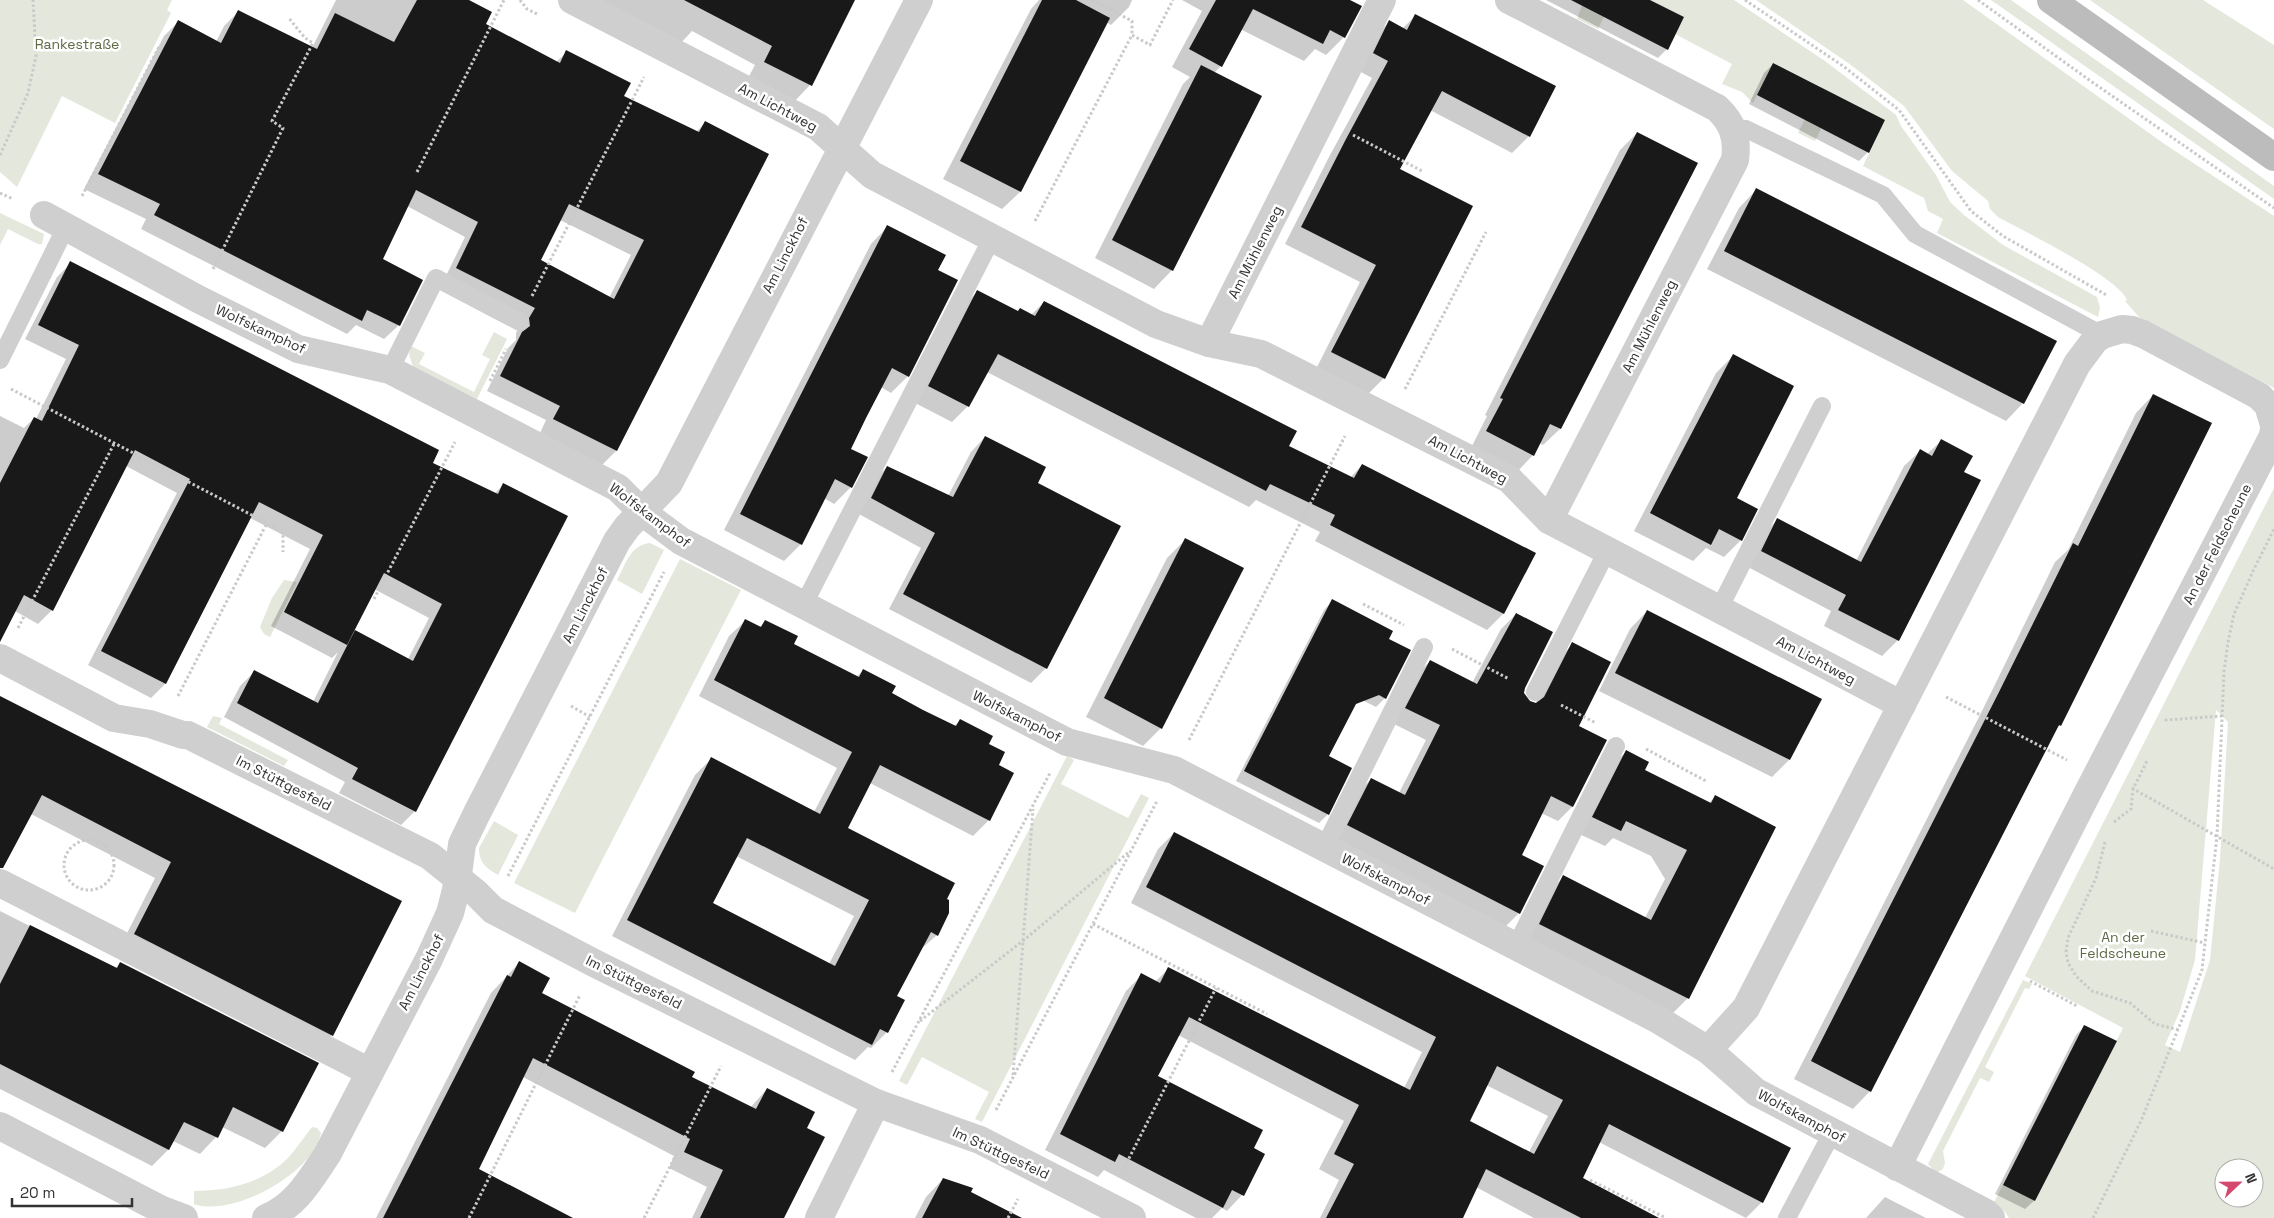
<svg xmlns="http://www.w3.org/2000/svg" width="2274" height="1218" font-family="'Space Grotesk',sans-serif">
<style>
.green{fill:#e4e8dc;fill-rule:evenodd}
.shadow{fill:#0003;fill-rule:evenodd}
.building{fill:#191919;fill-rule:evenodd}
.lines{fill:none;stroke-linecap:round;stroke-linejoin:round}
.path{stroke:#c9c9c9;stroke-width:3;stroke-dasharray:2.5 2.5;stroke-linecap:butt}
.service{stroke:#cfcfcf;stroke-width:18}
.minor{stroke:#cfcfcf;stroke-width:28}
.secondary{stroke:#bcbcbc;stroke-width:28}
.labels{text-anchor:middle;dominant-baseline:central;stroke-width:5;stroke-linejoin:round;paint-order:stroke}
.park-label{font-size:14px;fill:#5d6a43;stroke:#fff}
.street-label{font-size:14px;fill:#323232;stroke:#fff}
</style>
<rect width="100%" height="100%" fill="#fff"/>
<g class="green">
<polygon points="0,0 172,0 167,10 171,13 115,123 62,96 17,187 0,172"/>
<polygon points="1612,0 1598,29 1577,19 1582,5"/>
<polygon points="1650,0 1734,0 1825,61 1896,115 1901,126 1936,175 1950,202 1964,215 2003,245 2097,297 2100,308 2098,317 1937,233 1943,219 1928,211 1924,198 1863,166 1885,120 1837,96 1815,141 1798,133 1821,87 1773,63 1753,103 1742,92 1722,84 1732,64 1675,34 1684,17"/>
<path d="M1756,0H1963L2163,143L2274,216V388L2139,317L2125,301L2127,300C2118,277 2023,231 1998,217L1990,209L1988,201L1952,171L1904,106L1851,65Z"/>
<polygon points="1991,0 2011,0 2274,186 2274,199"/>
<polygon points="2090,0 2203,0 2274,45 2274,129"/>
<polygon points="0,213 44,234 42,244 38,244 8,229 0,245"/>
<polygon points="494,332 507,339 477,399 413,367 409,354 411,346 425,353 419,364 474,392 490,359 482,355"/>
<path d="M2274,488V1218H2009L2005,1212L1993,1204L2003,1185L2035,1201L2123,1028L2025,976ZM2216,710L2228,722L2220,859L2210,960L2180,1052L2165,1045L2180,1011L2195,960ZM2224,1168H2254V1198H2224Z"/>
<path d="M650,543L664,550L642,594L617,580C626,564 630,545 650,543Z"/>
<polygon points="680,559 741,590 575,913 514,883"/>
<polygon points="284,580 297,582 270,637 264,634 260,627 272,598"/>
<polygon points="213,716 222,718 219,724 288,760 284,766 207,727"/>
<polygon points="1067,756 1074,760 1061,784 1128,818 1141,794 1149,798 982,1122 975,1119 989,1092 922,1057 907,1085 899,1081"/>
<path d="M494,821L518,835L498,875C486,868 479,863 479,848Z"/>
<polygon points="2023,980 2032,984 2029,989 2025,988 1985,1067 1994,1072 1989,1082 1980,1078 1943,1151 1945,1163 1943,1169 1936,1173 1928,1164"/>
<path d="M312,1127L317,1128L321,1133C314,1173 232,1218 194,1204V1191C228,1191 263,1183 288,1158C297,1148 304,1137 312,1127Z"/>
</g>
<g class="shadow">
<path d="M336,0H466L484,25L556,62L567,52L623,96L696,132L705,123L768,155L616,451L602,465L540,433L546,420L487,391L508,348L516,340V333L521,322L443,282L465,237L407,206L381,260L399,325L384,339L356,325L347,334L141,229L146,219L84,189L164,36L178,22L216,42L224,26L238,12L312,48ZM560,220L631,255L609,298L539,261Z"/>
<polygon points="591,0 799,0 810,85 793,103 747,80 755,65 692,31 679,45"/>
<polygon points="1039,0 1132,0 1129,7 1111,25 1106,22 1020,192 1002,209 943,179 1031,9"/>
<polygon points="1182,0 1348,0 1344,37 1326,55 1315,49 1304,61 1240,29 1221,66 1214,73 1172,270 1154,289 1095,258 1183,84 1190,77 1172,67 1202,11"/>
<polygon points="1546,0 1648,0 1667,49 1658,58"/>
<polygon points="1415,16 1529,136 1512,153 1430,110 1398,170 1384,378 1367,395 1316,369 1360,282 1285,244 1329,157 1372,78 1357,70 1373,39 1389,22 1402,29"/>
<polygon points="1773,64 1868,152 1859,161 1749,104 1764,73"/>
<polygon points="1637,133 1696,163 1560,429 1543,445 1539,443 1533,455 1517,472 1471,448 1487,416 1485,415 1620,150"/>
<polygon points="1756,190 2023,403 2006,421 1707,269 1739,208"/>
<polygon points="887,227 937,271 908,376 891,393 881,387 849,449 851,487 834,504 824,498 801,544 784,561 724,530 871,244"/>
<path d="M71,263L431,463L494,494L504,484L566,516L415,811L401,825L339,793L345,782L224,717L240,686L254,672L313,702L338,652L332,658L271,626L310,549L250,518L165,684L151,698L88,665L177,493L126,466L52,610L38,624L13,610L0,620V416L24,428L34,418L36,419L66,359L25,339L57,277ZM374,589L429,618L408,659L356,632L350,638Z"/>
<polygon points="978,291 1017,312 1031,315 1044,302 1287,447 1350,478 1362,465 1534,553 1503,614 1487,630 1315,541 1320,532 1256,500 1249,507 987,372 968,406 952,422 913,402 961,308"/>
<polygon points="1733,356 1736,498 1741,540 1724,557 1706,548 1693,561 1634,531 1716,373"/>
<polygon points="2153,395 2060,725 2055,730 1870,1091 1853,1109 1794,1079 1981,713 2055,562 2068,550 2136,413"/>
<polygon points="985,437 1037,483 1046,668 1031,683 889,609 921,548 857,513 872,482 887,467 948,496 971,452"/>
<polygon points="1941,441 1963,473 1898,640 1882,656 1824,626 1831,611 1746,566 1762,536 1777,520 1856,561 1904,466 1920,451 1927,454"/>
<polygon points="1186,539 1161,728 1143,746 1086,717 1167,558"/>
<polygon points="1332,601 1387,640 1385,698 1376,707 1358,698 1327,757 1350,768 1328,814 1319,823 1236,781 1324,610"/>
<polygon points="1647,611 1789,760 1772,777 1599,691 1630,629"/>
<polygon points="1516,614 1523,693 1529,702 1535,704 1558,659 1573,644 1577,726 1605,741 1572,807 1558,821 1541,813 1520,855 1519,913 1504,928 1334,840 1356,794 1371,779 1399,793 1426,740 1392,723 1415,676 1430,661 1472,683 1501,629"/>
<path d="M745,621L759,628L765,621L792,644L856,677L863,671L890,694L954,726L960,721L987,744L997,765L989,820L973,836L870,783L846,829L945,899L937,935L920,950L895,997L887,1032L871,1048L868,1047L855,1060L612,936L695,775L711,759L814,812L837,768L699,696L729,636ZM736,856L854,916L829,964L712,903Z"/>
<polygon points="0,698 400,901 332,1035 315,1052 118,951 155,878 31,814 0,869"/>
<polygon points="1626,752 1643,771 1709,803 1715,797 1688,998 1672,1014 1524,940 1548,893 1563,877 1645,918 1665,879 1651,856 1613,838 1605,846 1577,833 1610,767"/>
<path d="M1174,833L1762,1202L1746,1218L1599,1142L1581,1179L1657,1218H1534L1476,1187L1462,1218H1320L1339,1180L1319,1169L1344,1121L1178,1035L1157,1077L1252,1149L1264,1154L1242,1195L1227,1211L1222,1208L1212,1218H1196L1104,1170L1098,1177L1045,1150L1126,991L1142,975L1155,982L1168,969L1404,1088L1422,1052L1131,903L1158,849ZM1486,1085L1548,1116L1529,1152L1468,1122Z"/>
<polygon points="0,911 115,969 120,963 317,1064 282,1131 265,1148 222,1127 216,1137 200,1154 173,1141 168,1150 152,1166 0,1089"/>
<polygon points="519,963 541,994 690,1077 750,1108 767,1089 805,1129 782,1218 692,1218 707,1187 669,1168 674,1156 523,1077 478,1169 571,1218 376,1218 491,993"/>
<polygon points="2084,1027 2115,1042 2034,1201 2025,1209 1995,1194 2076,1035"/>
<polygon points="943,1179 969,1193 1019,1218 915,1218 926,1197"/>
<polygon points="1885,1197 1926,1218 1866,1218"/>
</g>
<g class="building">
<path d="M417,0H469L492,12L486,24L560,63L566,50L631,83L624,96L699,132L705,121L769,154L617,451L553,419L560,406L500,376L522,332L530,326L529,318L535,308L456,268L478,222L416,190L383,259L423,280L400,326L367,310L362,321L154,215L160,204L98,174L178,20L221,43L238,10L317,49L335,13L394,42ZM569,204L644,240L614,299L541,260Z"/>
<polygon points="684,0 855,0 812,86 764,62 772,46"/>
<polygon points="1042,0 1076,0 1110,18 1021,192 960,161"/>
<polygon points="1216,0 1350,0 1362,6 1345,38 1330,30 1323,44 1253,9 1222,67 1189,49"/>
<polygon points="1571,0 1650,0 1684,17 1668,50"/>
<polygon points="1415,14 1556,86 1530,137 1442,91 1400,169 1473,206 1385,379 1331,352 1376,265 1301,227 1346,139 1388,61 1373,53 1389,20 1407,30"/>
<polygon points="1773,63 1885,120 1869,153 1757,95"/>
<polygon points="1201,65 1262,96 1173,271 1112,240"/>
<polygon points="1637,132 1698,163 1561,429 1550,424 1534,456 1486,431 1503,399 1500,398"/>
<polygon points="1756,188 2057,341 2024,404 1724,251"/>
<polygon points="887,225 946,255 938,270 958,280 909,377 892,368 866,418 851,449 868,457 852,488 835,479 802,545 740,514"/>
<polygon points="70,261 439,450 433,463 498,494 503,483 568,516 416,812 352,779 358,768 237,703 254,670 318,703 355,630 413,661 442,604 384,573 347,645 284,612 323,535 259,502 166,684 101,651 190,479 135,450 53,611 24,595 0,642 0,483 34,417 42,421 79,345 38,325"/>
<polygon points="977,290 1018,311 1020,308 1035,316 1044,301 1297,431 1289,446 1354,478 1362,464 1536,553 1504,614 1330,525 1335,515 1270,484 1266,491 998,354 969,407 928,386"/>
<polygon points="1733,354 1794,386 1737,498 1758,509 1742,541 1719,529 1711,545 1650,513"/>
<polygon points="2153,394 2212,423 2061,726 2059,725 1871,1092 1811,1061 1998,694 2073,543 2078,546"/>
<polygon points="985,436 1046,467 1038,483 1121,526 1047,669 903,594 935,533 871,498 887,466 953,497"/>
<polygon points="1941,439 1973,456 1964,472 1981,480 1899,641 1838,610 1846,595 1761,551 1777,518 1861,562 1920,449 1932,456"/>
<polygon points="1185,538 1244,568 1162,729 1104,698"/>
<polygon points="1332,599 1393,631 1389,639 1411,650 1386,699 1379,695 1356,704 1329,756 1352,768 1329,815 1244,771"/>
<polygon points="1647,610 1822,699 1790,760 1615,673"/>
<polygon points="1516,613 1553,632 1525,688 1524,693 1530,701 1536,703 1544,697 1572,642 1611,662 1579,726 1607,740 1573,807 1551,796 1522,855 1544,866 1520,914 1347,825 1371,778 1405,795 1440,725 1405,708 1430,660 1477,684"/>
<path d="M745,619L761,627L765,620L798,636L794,644L859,677L863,669L896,686L892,693L923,710L956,726L960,719L993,736L989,744L1005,752L999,765L1014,773L990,821L880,765L848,828L955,883L947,899L949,900V913L938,936L931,932L897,996L905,1000L888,1033L880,1029L872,1045L627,920L711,757L820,814L852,752L714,680ZM747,838L869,900L835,966L713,903Z"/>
<polygon points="0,696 402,901 333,1036 134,934 171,862 42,795 3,868 0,868"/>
<polygon points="1626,750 1649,762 1645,770 1711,803 1715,795 1776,827 1689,999 1539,924 1563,875 1651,920 1687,850 1626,821 1621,831 1592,817"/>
<path d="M1174,832L1791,1148L1763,1203L1609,1124L1583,1178L1659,1218H1581L1486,1169L1463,1218H1326L1354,1164L1334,1154L1359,1105L1189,1017L1158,1076L1263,1130L1254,1148L1265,1154L1244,1196L1232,1190L1223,1208L1119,1154L1115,1162L1060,1134L1141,973L1160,983L1168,967L1410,1090L1436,1037L1146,887ZM1497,1066L1563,1100L1534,1154L1470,1121Z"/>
<polygon points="30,925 117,968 120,962 319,1063 283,1132 233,1107 218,1138 184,1122 169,1150 0,1064 0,984"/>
<polygon points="519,961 550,978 542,993 695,1072 692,1077 756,1109 767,1088 815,1112 807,1128 825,1137 784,1218 700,1218 723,1170 684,1152 690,1139 533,1058 479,1169 573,1218 383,1218 507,975 511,977"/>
<polygon points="2084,1025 2117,1041 2035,1201 2003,1185"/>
<polygon points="943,1178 973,1188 971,1192 1022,1218 922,1218"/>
</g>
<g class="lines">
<g class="path">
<polyline points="520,0 527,9 539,15"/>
<polyline points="1092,0 1132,21 1132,35"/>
<polyline points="1745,0 1843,66 1899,110 1971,211 2003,236 2108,296"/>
<polyline points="1978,0 2092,82 2274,208"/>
<polyline points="1353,135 1424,172"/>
<polyline points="0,155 28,93 36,56 33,0"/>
<polyline points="417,172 504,0"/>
<polyline points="0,193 13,199"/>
<polyline points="82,196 160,45"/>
<polyline points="1035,221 1132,35 1150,45 1173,0"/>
<polyline points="213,269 283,128 272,121 313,43 305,38 288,17"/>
<polyline points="532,296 644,77"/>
<polyline points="490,381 506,349"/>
<polyline points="11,389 267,523 283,533 283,552"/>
<polyline points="1405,389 1486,232"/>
<polyline points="374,599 455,442"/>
<polyline points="1363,604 1404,625"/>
<polyline points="18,628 115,442"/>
<polyline points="1452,649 1509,679"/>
<polyline points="178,696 267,523"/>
<polyline points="1946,697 2067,760"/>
<polyline points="1561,705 1596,723"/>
<polyline points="571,706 590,717"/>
<polyline points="2166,721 2166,720 2222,716"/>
<polyline points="1189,740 1345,436"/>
<polyline points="1646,749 1706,781"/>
<polyline points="2132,788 2274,869"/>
<polyline points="2114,822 2131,809 2133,789 2148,759"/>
<circle cx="89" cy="865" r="25"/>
<polyline points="2105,842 2096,878 2068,938 2066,952 2068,963 2076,976 2092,991 2130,1003 2155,1024 2179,1030"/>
<polyline points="508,876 664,572"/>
<polyline points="1093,924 1267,1014"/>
<polyline points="2151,931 2205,943"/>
<polyline points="2030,981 2077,1006"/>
<polyline points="920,1021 1024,940 1129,852"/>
<polyline points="892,1072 1050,773"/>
<polyline points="1013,1075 1033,809"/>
<polyline points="996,1110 1157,801"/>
<polyline points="1122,1172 1216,988"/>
<polyline points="1590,1180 1666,1218"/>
<polyline points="469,1218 580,995"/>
<polyline points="644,1218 721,1066"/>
<polyline points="1008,1218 1018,1199"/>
<polyline points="2093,1218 2141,1121 2202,970 2217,836 2224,672 2228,642 2234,614 2254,569 2274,529"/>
</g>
<g class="service">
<polyline points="1733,128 1746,129 1883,195 1915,234 2102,335"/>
<polyline points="0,360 66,227"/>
<polyline points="390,370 436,278 520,322"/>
<polyline points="803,606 992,238"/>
<polyline points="1719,609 1822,406"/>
<polyline points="1535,692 1607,551"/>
<polyline points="1324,848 1424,647"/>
<polyline points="1516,946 1616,746"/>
<polyline points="1787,1218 1832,1133"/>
</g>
<g class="minor">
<polyline points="572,0 818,127 872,175 1156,324 1209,343 1261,354 1509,479 1549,520 1902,705"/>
<path d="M1509,0L1717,108C1733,123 1738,138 1735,160L1549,520"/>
<polyline points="44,215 198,299 298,349 390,370 618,488 642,512 681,541 1067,742 1174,770 1657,1019 1708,1050 1756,1092 1986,1213 1991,1218"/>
<polyline points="1209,343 1382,0"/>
<polyline points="0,658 114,718 150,724 183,735 188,735 430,856 476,893 493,910 596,964 876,1103 980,1140 1132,1218"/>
<polyline points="0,883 370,1072"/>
<polyline points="1708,1050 1746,1008 2077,364 2095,340 2102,335 2122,329 2132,330 2143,334 2259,396 2268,405 2274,425"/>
<polyline points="0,1126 160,1209 184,1218"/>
<polyline points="1897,1167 2087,794 2273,436 2274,428"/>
<path d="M266,1218C296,1206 310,1180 327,1155L429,959L450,913L456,890L462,844L477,813L617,541L627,527L669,483L919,0"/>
<polyline points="819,1218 876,1103"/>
</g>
<polyline class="secondary" points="2051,0 2274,157"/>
</g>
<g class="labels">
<g class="park-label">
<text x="77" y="44">Rankestraße</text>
<text x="2123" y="937">An der<tspan x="2123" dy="16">Feldscheune</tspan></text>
</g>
<g class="street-label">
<text transform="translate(778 107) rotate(28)">Am Lichtweg</text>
<text transform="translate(1255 252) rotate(-63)">Am Mühlenweg</text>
<text transform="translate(785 255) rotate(-63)">Am Linckhof</text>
<text transform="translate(1649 326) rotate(-63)">Am Mühlenweg</text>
<text transform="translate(261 329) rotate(25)">Wolfskamphof</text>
<text transform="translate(1468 459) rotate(28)">Am Lichtweg</text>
<text transform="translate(650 515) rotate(37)">Wolfskamphof</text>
<text transform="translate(2217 544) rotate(-63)">An der Feldscheune</text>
<text transform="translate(585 605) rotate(-63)">Am Linckhof</text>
<text transform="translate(1816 660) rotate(28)">Am Lichtweg</text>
<text transform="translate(1017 716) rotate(27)">Wolfskamphof</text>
<text transform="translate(284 783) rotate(27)">Im Stüttgesfeld</text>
<text transform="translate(1386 879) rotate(27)">Wolfskamphof</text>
<text transform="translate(421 972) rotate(-63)">Am Linckhof</text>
<text transform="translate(634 982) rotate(26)">Im Stüttgesfeld</text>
<text transform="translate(1802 1116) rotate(28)">Wolfskamphof</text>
<text transform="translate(1001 1153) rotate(25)">Im Stüttgesfeld</text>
</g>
</g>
<g transform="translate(2239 1183) rotate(68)"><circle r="24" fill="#ffffff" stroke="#adadad"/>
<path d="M0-4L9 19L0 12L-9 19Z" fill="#d4496e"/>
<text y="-8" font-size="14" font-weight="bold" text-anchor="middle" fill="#323232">N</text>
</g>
<path d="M12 1198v8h120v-8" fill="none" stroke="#323232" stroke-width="2.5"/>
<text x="20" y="1198" font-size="15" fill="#323232" stroke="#ffffff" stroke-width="4" paint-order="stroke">20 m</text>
</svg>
